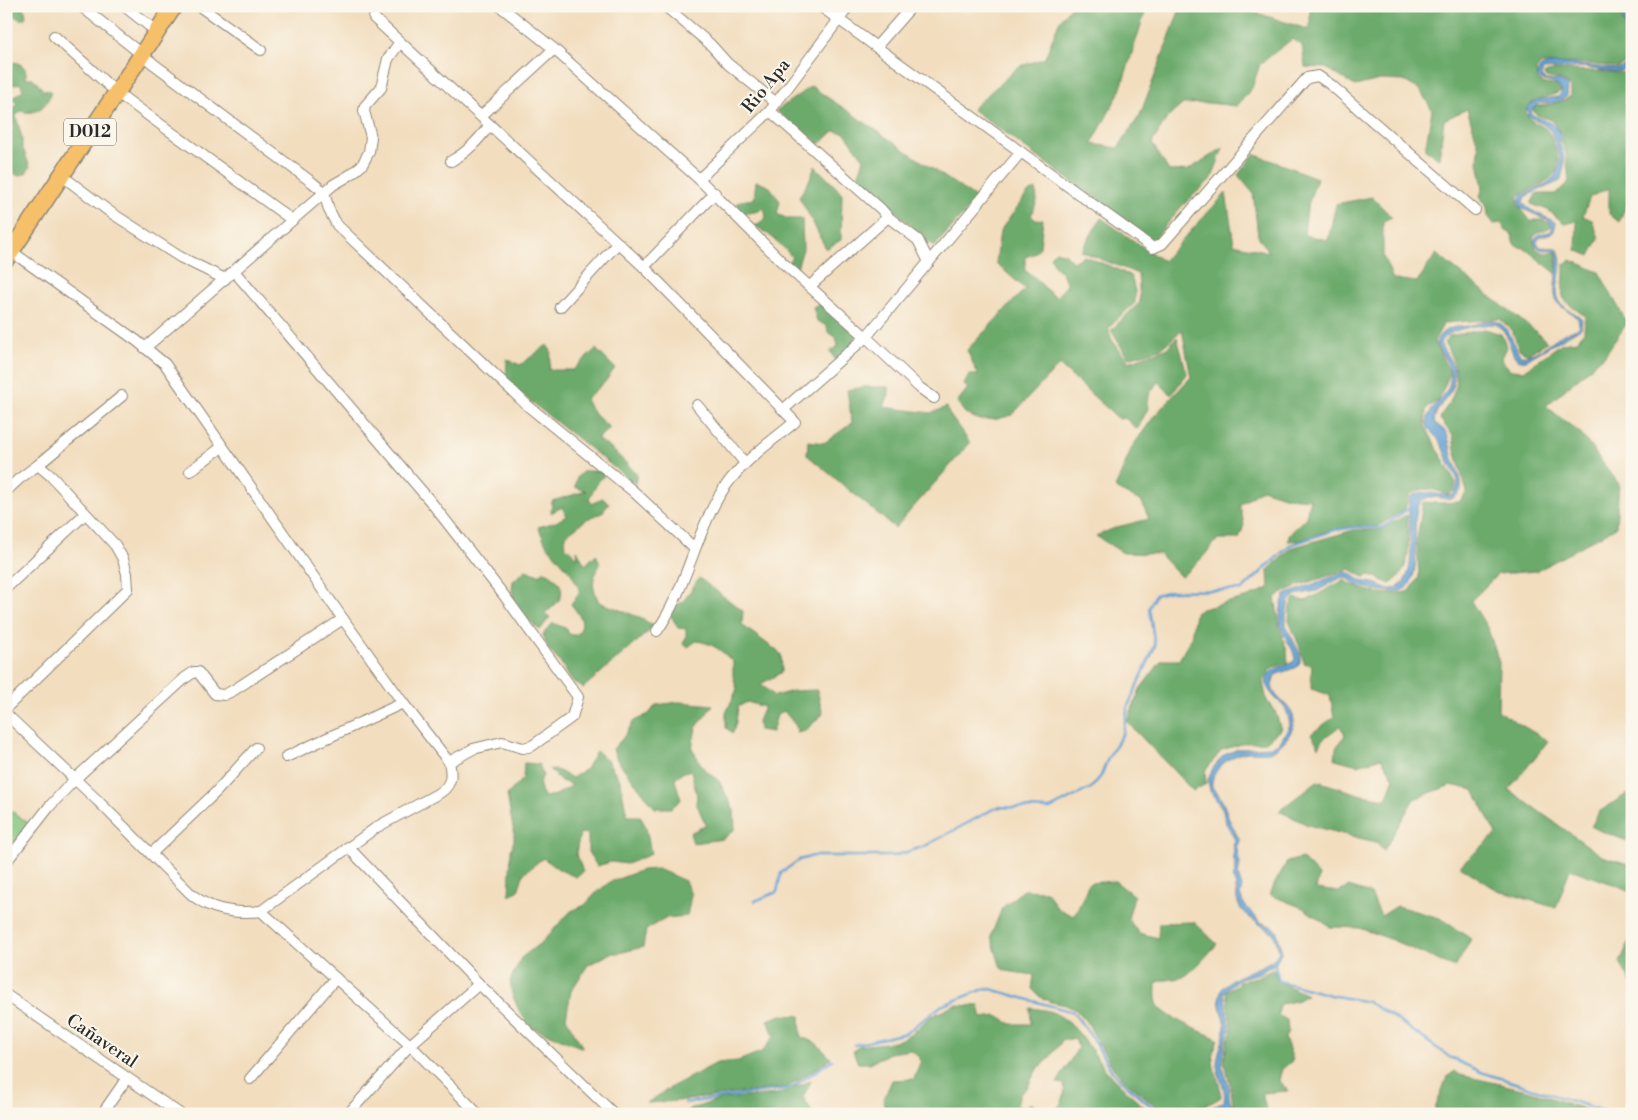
<svg xmlns="http://www.w3.org/2000/svg" width="1638" height="1120" font-family="'Libre Bodoni',serif">
<style>
.green{fill:#85c57d;stroke:#587854}
.forest{fill:#6caa6c;stroke:#4c6a4c}
.water{fill:#60a0d3;stroke:#46667f}
.lines{fill:none;stroke-linecap:round;stroke-linejoin:round}
.stream{stroke:#60a0d3;stroke-width:2.5}
.street-casing{stroke:#8e8474;stroke-width:12}
.primary-casing{stroke:#8e8474;stroke-width:19}
.street{stroke:#fff;stroke-width:10}
.primary{stroke:#f6c06b;stroke-width:16}
.labels{text-anchor:middle;dominant-baseline:central;stroke-width:4;stroke-linejoin:round;paint-order:stroke}
.shield{fill:#fbf7ec;stroke:#696865;stroke-width:1}
.shield-label{font-size:16px;font-weight:bold;fill:#2b2b2b}
.street-label{font-size:18px;fill:#2b2b2b;stroke:#fbf7ec}
</style>
<rect width="100%" height="100%" fill="#fbf7ec"/>
<filter id="ink" filterUnits="userSpaceOnUse"><feTurbulence type="fractalNoise" baseFrequency=".02" numOctaves="2"/><feDisplacementMap in="SourceGraphic" scale="10" xChannelSelector="R" yChannelSelector="G"/><feConvolveMatrix kernelMatrix="1 2 1 2 8 2 1 2 1" color-interpolation-filters="sRGB"/></filter>
<filter id="wash" filterUnits="userSpaceOnUse"><feTurbulence type="fractalNoise" baseFrequency=".0096" numOctaves="4" result="noise"/><feDisplacementMap in="SourceGraphic" scale="20" xChannelSelector="R" yChannelSelector="G"/><feGaussianBlur stdDeviation="1.12" result="paint"/><feColorMatrix in="noise" values="0 0 0 0 0 0 0 0 0 0 0 0 0 0 0 0 0 1.4 0 .05"/><feComposite in="paint" operator="in"/></filter>
<g filter="url(#wash)">
<rect width="100%" height="100%" fill="#f2ddbe"/>
<polygon class="green" points="6,807 31,825 6,853"/>
<g class="forest">
<path d="M10,6H24L26,16L24,19C17,20 13,16 11,9L10,10Z"/>
<path d="M1071,6H1147L1120,91L1092,144L1118,148L1140,115L1181,6H1235L1310,30V6H1610L1622,11C1621,25 1630,31 1632,44C1632,48 1632,53 1632,57L1625,63L1617,67L1579,63L1541,64L1536,70L1537,79L1545,84L1557,86L1561,91C1549,99 1529,97 1525,113C1532,124 1538,122 1547,130C1551,134 1553,142 1555,147C1567,177 1543,183 1521,194L1518,197V205L1530,220H1543L1551,225V228L1538,232L1533,238C1534,245 1537,253 1547,253C1550,253 1553,252 1556,252L1557,274L1524,248L1516,246L1513,242L1512,234L1506,231L1501,223L1494,224L1488,216L1487,207L1480,196L1483,188L1478,162L1479,147L1467,109L1444,120L1439,158L1425,150L1432,110L1420,90L1404,81L1380,80L1355,86L1326,68L1305,67L1302,45L1292,39L1260,64L1252,88L1237,106L1208,103L1183,104L1167,118L1152,143L1169,171L1188,170L1223,148L1212,178L1181,207L1153,241L972,109L1018,67L1045,58L1059,22Z"/>
<path d="M14,62C23,64 27,68 26,78H33L43,90L51,91C48,106 36,116 21,111L16,116L22,138V146L30,167L26,173L19,176L13,173L12,165L6,162V135L13,130L11,116L17,103L11,99L23,90L20,83L6,87V65L9,68Z"/>
<path d="M1632,69V192L1619,222L1609,214V188L1590,197L1583,216L1592,220L1599,238L1590,256L1576,250L1577,221L1565,224L1548,210L1531,204L1536,194H1555L1569,182L1566,153L1561,140L1562,135L1552,120L1537,115L1533,111L1536,106C1549,106 1561,103 1571,96V87L1561,80L1545,77L1544,74C1553,66 1609,73 1624,73Z"/>
<polygon points="811,86 977,199 934,247 858,176 864,159 845,133 834,131 820,144 776,111"/>
<path d="M1254,154L1317,178L1307,208L1304,235L1328,240L1336,204L1372,197L1392,217L1383,221V256L1393,279L1417,282L1436,254L1540,335L1547,342L1528,354L1519,349L1512,330L1500,319L1444,323L1434,341L1450,373L1438,401L1426,409L1425,426L1456,483L1454,491L1447,495C1435,488 1420,487 1409,495L1405,509L1377,527L1356,526L1327,531L1301,540L1288,541L1289,535L1306,517L1310,499L1287,497L1262,489L1240,505L1244,525L1239,539H1218L1202,558L1181,577L1159,554L1123,553L1096,536L1117,527L1149,519L1142,502L1115,488L1132,447L1155,415L1191,377L1182,330L1160,349L1128,358L1111,330L1140,302L1138,274L1081,251L1101,218L1163,261L1226,193L1234,244L1269,252L1258,236L1253,193L1238,175Z"/>
<path d="M815,166L842,193L841,240L826,249C817,231 809,214 799,197L809,181Z"/>
<path d="M756,181L770,187L780,201L777,214L788,219H802L803,249L796,271L785,266L792,257C781,244 770,234 755,226L766,218L765,210L762,208L759,211L739,215L737,204L740,201L754,199Z"/>
<path d="M1036,189L1037,201L1031,216L1036,220L1043,219L1040,247L1034,254L1025,257V271C1038,277 1044,290 1056,297L1067,285L1062,272L1056,268L1050,256L1056,251L1066,254L1072,262L1084,256L1112,267L1131,276L1135,291V303L1118,318L1108,329L1112,340L1129,362L1166,349L1177,337L1187,374L1171,395L1158,381L1149,395L1148,409L1137,429L1125,418L1119,419L1059,365L1012,415L998,419L979,420L965,413L957,402L968,388L964,385L969,375H978L967,350L1025,289L996,263L1000,231L1027,194Z"/>
<path d="M1571,260L1599,272L1627,323L1605,355L1546,406L1580,433L1619,484L1616,527L1537,571L1498,574L1471,601L1488,629L1499,662L1498,711L1548,741L1509,790L1602,856L1632,865V895L1627,889L1570,869L1556,908L1497,890L1460,866L1496,834L1474,790L1451,785L1414,799L1384,850L1375,842L1308,825L1279,811L1317,781L1362,795L1386,799L1394,778L1381,758L1358,765L1335,759L1336,748L1345,735L1340,726L1325,737L1319,747L1311,734L1334,717L1330,695L1311,689L1312,665L1304,663L1299,645L1289,621L1290,607L1294,598L1306,601L1344,580C1362,592 1389,597 1410,591L1419,577L1417,540L1423,502L1440,503L1459,502L1467,492L1455,450L1453,436L1440,419C1442,412 1447,407 1450,402C1461,380 1455,361 1444,342L1449,336L1485,329L1501,334L1507,347L1501,360L1511,370L1524,371L1562,343L1577,341L1584,331L1585,316C1552,293 1565,300 1564,264Z"/>
<polygon points="821,303 865,337 836,361 830,351 838,346 836,337 828,332 827,326 817,321 813,307"/>
<polygon points="547,345 551,351 549,370 573,370 596,349 615,368 605,382 586,399 593,413 610,428 597,439 614,451 637,474 635,484 506,382 507,359 520,365"/>
<polygon points="864,387 888,387 889,394 884,407 931,413 947,407 949,414 970,443 895,528 807,455 808,441 824,443 852,423 847,390"/>
<path d="M584,471H596L606,473L598,482L589,499L592,504L602,498L609,503L602,513L587,519L566,535L565,546L578,558L577,550L585,565L596,554L600,564C592,580 591,585 599,602L636,616L655,626L583,688L571,680L561,663L548,649L543,634L553,623L567,629L568,633L572,635H576C588,624 579,615 571,604L580,591L571,573L546,544L538,527L556,522L566,516L562,507L551,513L552,501L586,491L575,487L577,477Z"/>
<path d="M1407,515C1408,539 1414,570 1390,584L1371,575L1364,577L1350,569L1297,586L1275,597L1280,628L1287,651L1288,663L1271,668L1263,683L1267,701L1275,711L1281,729L1266,742L1245,743L1222,750L1205,771L1206,784L1193,791L1127,722L1140,689L1162,660H1179L1191,638L1195,613L1202,609L1249,597L1269,588L1268,570L1291,548L1354,530H1379Z"/>
<path d="M526,570L536,574H542L544,571C569,583 566,601 544,613L550,617L540,630L523,615L515,606L512,589L513,581Z"/>
<path d="M699,578L743,611L742,625L781,654L782,672L761,684L774,696L793,691L817,690L823,714L805,731L797,733L796,726L784,711L777,715L772,732L759,730L758,721L764,707L747,702L738,707L736,722L733,733L726,728V713L737,689L733,676V662C721,650 713,643 696,641L688,647L683,644L686,637V629L678,628L669,612L685,599Z"/>
<polygon points="679,702 713,705 696,728 692,748 703,768 719,781 734,810 735,829 723,839 693,843 690,833 706,825 696,803 697,796 691,770 681,773 675,780 681,800 671,808 655,808 617,760 613,749 623,738 634,721 649,714 656,705"/>
<polygon points="596,751 607,760 620,780 627,816 640,816 646,827 651,854 627,864 611,862 597,866 588,852 588,834 580,833 576,853 583,872 576,877 560,870 543,858 524,873 518,891 509,895 511,851 514,840 514,833 507,795 523,778 524,763 539,764 543,776 539,782 543,797 556,795 573,785 561,781 549,769 559,771 572,778 586,769"/>
<polygon points="1632,793 1632,843 1591,827 1599,812 1625,795"/>
<polygon points="1302,858 1319,876 1316,889 1339,892 1348,887 1371,894 1381,916 1397,906 1440,918 1471,939 1455,968 1390,939 1359,928 1330,927 1303,908 1270,895 1275,883 1287,862"/>
<polygon points="658,869 685,881 691,895 687,916 665,918 646,930 643,947 619,953 612,953 588,965 571,991 566,1018 583,1048 531,1027 520,1013 512,994 510,981 521,958 543,941 571,911 585,905 596,893 610,882 642,870"/>
<path d="M1115,881L1134,896L1128,919L1139,933L1158,938L1159,923L1194,922L1217,944C1211,951 1191,974 1183,977C1174,980 1164,979 1156,983C1156,989 1155,998 1157,1003C1162,1017 1204,1032 1218,1039C1206,1069 1220,1071 1221,1097C1214,1102 1205,1106 1197,1107C1186,1108 1184,1102 1173,1111L1156,1107L1121,1077L1114,1069L1098,1043L1089,1025L1076,1010L1066,1005L1051,1002L1040,997L1032,989L1034,975L1006,971L1001,968L991,936L1002,908L1023,890L1047,891L1057,908L1073,916C1080,908 1084,893 1089,883Z"/>
<polygon points="1632,935 1632,985 1620,962"/>
<polygon points="1274,969 1278,981 1307,995 1296,1001 1280,1004 1278,1015 1287,1020 1288,1031 1285,1038 1293,1060 1282,1069 1279,1080 1288,1091 1262,1093 1266,1109 1265,1114 1211,1114 1222,1113 1232,1107 1233,1104 1230,1083 1224,1063 1227,1041 1232,1031 1226,991 1233,988 1240,981 1257,977"/>
<path d="M955,1005L979,1006L982,1018L997,1016L1011,1024H1031L1030,1008C1038,1009 1049,1010 1056,1014C1078,1024 1094,1056 1109,1074C1120,1087 1134,1096 1145,1108V1114H1051C1061,1107 1066,1097 1064,1084L1057,1083L1078,1048L1075,1038L1062,1041L1047,1061L1037,1069L1027,1088L1020,1094L1017,1105L1022,1108L1032,1103L1036,1114H888L883,1101L892,1080L914,1079L921,1060L911,1050L890,1053L870,1063H858L853,1051L859,1046L895,1042L910,1035L930,1017Z"/>
<polygon points="781,1015 800,1016 801,1037 816,1043 831,1058 788,1087 678,1101 647,1103 673,1086 717,1063 738,1061 763,1051 774,1036 768,1020"/>
<polygon points="1455,1071 1460,1075 1531,1091 1598,1114 1433,1114 1447,1077"/>
<polygon points="811,1081 803,1097 813,1114 684,1114 688,1110 721,1099 777,1094"/>
</g>
<g class="water">
<polygon points="1613,6 1621,6 1627,9 1632,27 1632,36 1624,22 1624,11"/>
<path d="M1632,60V67C1619,75 1598,70 1584,67L1543,70L1541,76L1545,80L1560,81L1568,86L1567,96C1559,103 1550,104 1539,103L1531,111L1532,115C1541,119 1558,123 1560,135C1560,139 1559,142 1561,147C1566,159 1565,167 1560,181L1526,196L1523,201C1525,211 1547,216 1556,223L1554,232L1540,237L1537,242L1540,247L1557,248C1568,267 1551,288 1560,302C1565,310 1576,312 1582,319L1581,328L1526,360C1505,363 1516,334 1495,324C1481,325 1446,328 1440,343C1444,353 1455,363 1454,374C1454,378 1453,385 1452,389C1448,397 1431,414 1435,423C1437,426 1441,427 1444,430C1450,437 1450,450 1453,459C1458,472 1470,491 1451,499C1442,500 1432,494 1424,499C1402,512 1433,587 1396,592C1392,593 1362,587 1358,586C1351,583 1350,577 1342,577L1317,591L1295,595L1289,601L1286,615V626L1300,654V662L1297,667L1275,675L1272,686C1275,702 1293,703 1294,721C1294,733 1279,750 1268,752C1262,753 1255,752 1248,752C1232,754 1210,769 1212,787C1225,800 1224,808 1231,823C1234,829 1237,835 1240,841L1237,849L1240,864L1238,876L1242,887L1240,894L1243,903L1260,922L1273,927L1277,932L1282,952L1276,963L1260,973L1241,978L1224,992L1230,1030L1225,1042L1222,1065L1229,1087V1097L1232,1106L1223,1112L1197,1114L1224,1102C1227,1087 1218,1079 1217,1065C1217,1051 1225,1039 1225,1027C1224,1015 1215,1001 1222,989C1233,972 1274,968 1279,951L1274,934C1264,925 1242,917 1238,903C1235,894 1238,887 1233,879L1236,868L1233,856L1235,840L1226,823L1222,808L1210,791L1208,780L1213,768L1224,755L1238,749L1271,747L1280,742L1290,725C1289,720 1288,715 1286,710C1280,700 1258,688 1270,673C1276,666 1288,667 1295,660C1294,652 1292,649 1288,642C1278,626 1278,612 1285,595L1345,572C1352,572 1355,578 1362,581C1368,583 1374,582 1380,585C1384,587 1387,589 1391,589C1424,586 1404,517 1410,497C1424,487 1437,497 1453,495C1456,491 1458,485 1458,481C1457,476 1453,471 1451,467C1446,458 1444,448 1438,439C1435,435 1427,430 1427,424C1426,409 1445,399 1449,385C1456,362 1434,351 1437,340C1439,334 1447,329 1452,328C1457,326 1462,327 1467,326C1477,324 1491,318 1500,323C1511,331 1513,344 1520,355C1536,358 1551,340 1564,334C1569,331 1579,331 1579,323C1579,313 1562,310 1557,302C1550,289 1561,268 1557,252C1546,246 1543,256 1534,242C1537,233 1542,233 1550,232L1553,227L1547,220L1521,208C1519,203 1518,200 1522,195L1546,184L1555,176L1560,165V156L1551,131L1543,124L1528,116L1527,108L1537,100L1558,97L1562,92C1559,81 1545,84 1537,77C1538,75 1538,71 1539,69C1548,56 1605,71 1619,68C1624,67 1628,63 1632,60Z"/>
</g>
<g class="lines">
<g class="stream">
<polyline points="755,901 777,892 781,873 799,860 813,856 894,856 925,846 997,807 1050,809 1091,788 1101,776 1108,758 1123,733 1128,706 1155,646 1149,608 1155,595 1171,591 1242,590 1290,545 1335,530 1356,527 1381,528 1411,507"/>
<polyline points="1274,961 1279,981 1330,995 1368,1002 1396,1019 1451,1058 1481,1072 1613,1114"/>
<polyline points="854,1045 906,1033 941,1006 987,988 1073,1012 1091,1036 1113,1073 1160,1114"/>
<polyline points="685,1103 791,1088 832,1060"/>
</g>
</g>
</g>
<g filter="url(#ink)">
<g class="lines">
<defs>
<g id="street">
<polyline points="81,6 155,65 313,183 324,192 329,210 337,225 528,406 633,491 694,548"/>
<polyline points="124,6 157,32"/>
<polyline points="199,6 261,50"/>
<polyline points="500,6 554,49 699,179 783,263 866,337 920,388 934,398"/>
<polyline points="665,6 710,44 728,64 775,102"/>
<polyline points="820,6 1153,248 1162,244 1307,78 1318,76 1331,85 1475,210"/>
<path d="M374,18L644,267L795,422C768,444 737,465 719,496C694,538 685,592 657,631"/>
<polyline points="54,36 116,92 292,220"/>
<polyline points="876,47 912,6"/>
<polyline points="770,111 881,209 888,217 810,286"/>
<polyline points="481,116 554,49"/>
<path d="M451,161C468,152 478,140 490,125"/>
<polyline points="61,175 110,212 180,257 225,279"/>
<polyline points="699,179 770,111 849,6"/>
<polyline points="888,217 918,240 929,262"/>
<polyline points="644,267 715,193"/>
<polyline points="234,271 431,502 506,598 578,697 572,717 532,746 523,748 502,742 473,749 449,762"/>
<polyline points="560,307 618,243"/>
<polyline points="145,348 333,185 350,175 362,165 369,152 371,137 364,111 365,106 381,88 388,59 400,42"/>
<polyline points="697,405 745,463"/>
<polyline points="784,409 866,337 1021,152"/>
<polyline points="190,471 222,447"/>
<polyline points="6,491 19,479 38,465 122,396"/>
<polyline points="6,588 85,514"/>
<polyline points="6,708 128,589 127,574 123,559 115,545 51,476 38,465"/>
<path d="M6,714L97,800L190,893C210,911 235,914 261,911L377,827L441,792C452,784 452,775 449,762L403,703L343,619L165,364L137,341L8,249"/>
<polyline points="286,757 403,703"/>
<polyline points="348,847 479,984 614,1114"/>
<polyline points="151,854 216,792 256,748"/>
<polyline points="6,862 49,807 75,779 185,678 194,672 198,672 215,694 224,695 234,690 343,619"/>
<polyline points="261,911 410,1045 478,1114"/>
<polyline points="6,995 180,1114"/>
<polyline points="250,1079 336,978"/>
<polyline points="102,1114 127,1078"/>
<polyline points="348,1114 410,1045 479,984"/>
</g>
<polyline id="primary" points="6,259 174,6"/>
</defs>
<use href="#street" class="street-casing"/>
<use href="#primary" class="primary-casing"/>
<use href="#street" class="street"/>
<use href="#primary" class="primary"/>
</g>
</g>
<g class="labels">
<rect class="shield" x="64" y="118.5" width="52" height="27" rx="4"/>
<g class="shield-label">
<text x="90" y="132">D012</text>
</g>
<g class="street-label">
<text transform="translate(766 86) rotate(-51)">Rio Apa</text>
<text transform="translate(102 1041) rotate(34)">Cañaveral</text>
</g>
</g>
<rect width="1638" height="1120" fill="none" stroke="#fbf7ec" stroke-width="25"/>
</svg>
